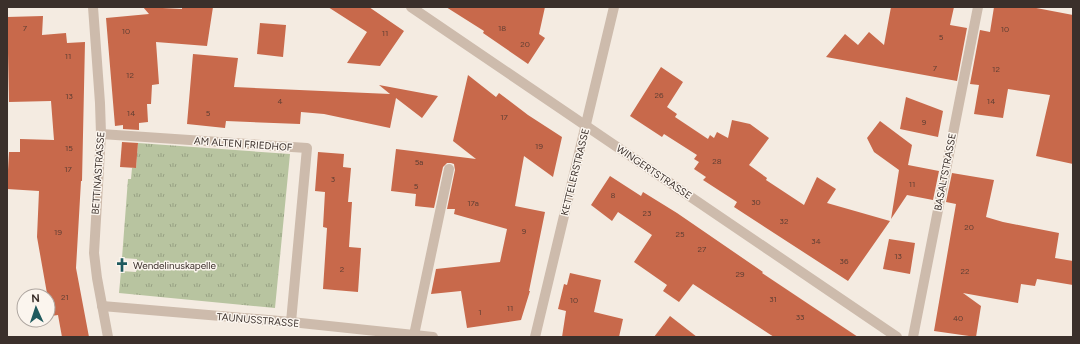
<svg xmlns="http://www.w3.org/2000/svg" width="1080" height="344" font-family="Figtree,sans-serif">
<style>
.park{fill:url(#park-tufts)}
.building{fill:#c8694b}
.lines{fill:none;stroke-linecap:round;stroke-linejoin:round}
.street{stroke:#cdbbac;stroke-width:10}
.labels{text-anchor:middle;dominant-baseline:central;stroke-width:3;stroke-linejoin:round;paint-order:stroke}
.number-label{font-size:8px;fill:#5e3e33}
.street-label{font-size:10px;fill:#3b302b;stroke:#fbf5ee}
.poi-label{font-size:10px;fill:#3b302b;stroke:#fbf5ee;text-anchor:start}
</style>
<defs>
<pattern id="park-tufts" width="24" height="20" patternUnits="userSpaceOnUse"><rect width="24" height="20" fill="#b8c4a0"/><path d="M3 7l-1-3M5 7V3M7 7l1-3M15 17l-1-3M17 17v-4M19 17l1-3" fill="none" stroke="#97a083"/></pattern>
</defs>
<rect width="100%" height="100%" fill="#f4ebe1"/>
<polygon class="park" points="138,143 290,154 275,308 119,293 121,271 136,272 137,259 122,258 128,179 131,179 132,168 136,168"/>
<g class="building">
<polygon points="143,7 182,9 182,7 213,7 207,46 156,42 159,84 152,85 151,104 147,104 148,122 139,123 139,130 123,129 123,125 115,126 106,18 149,14"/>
<polygon points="328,7 369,7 404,31 380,66 347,63 367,32"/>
<polygon points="446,7 545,7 539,34 545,38 528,64 483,33 484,31"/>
<polygon points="891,7 954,7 950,25 967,28 957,81 826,57 845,34 858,45 869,32 884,45"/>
<polygon points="994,7 1031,7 1073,15 1073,164 1036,156 1050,95 1008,89 1003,118 974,114 979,85 970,84 980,30 990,32"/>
<polygon points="43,16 42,35 66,33 67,43 85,42 82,181 81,181 76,268 89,337 62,337 58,315 51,316 37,237 39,191 7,189 9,152 20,152 20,139 54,140 51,101 9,102 8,53 7,54 7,17"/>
<polygon points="260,23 286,25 283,57 257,54"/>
<polygon points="193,54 238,58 234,87 390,94 379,85 438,96 422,118 396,98 390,128 324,114 301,112 300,124 226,121 225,128 187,124"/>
<polygon points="661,67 683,82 667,107 677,114 675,117 708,139 710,135 714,138 717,132 728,138 732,120 750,124 769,138 749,165 767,178 766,180 804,205 817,177 836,189 827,203 890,221 848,281 734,207 737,202 703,180 706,177 694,169 699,162 694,159 697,155 664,134 662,137 630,116"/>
<polygon points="468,75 496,97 499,93 528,115 562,137 553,177 524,156 515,206 545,212 529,291 530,291 521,320 467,328 461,291 431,294 436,269 500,262 507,229 454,214 455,209 447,209 455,170 454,164 451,163 447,163 443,167 434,208 415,206 416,194 391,191 396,149 476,159 453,141"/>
<polygon points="906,97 943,111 938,137 900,129"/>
<polygon points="880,121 912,145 908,165 939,171 933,200 907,195 891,219 899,170 874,152 867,138"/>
<polygon points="122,142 138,143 136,168 120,167"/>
<polygon points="318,152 344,154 343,167 351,168 348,202 352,202 349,247 361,248 358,292 323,289 327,228 323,227 325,192 315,191"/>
<polygon points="952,173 994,180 986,217 1003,222 1059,233 1055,258 1073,261 1073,285 1037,279 1035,286 1021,284 1018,303 963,293 981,306 976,337 934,331 956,204 946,202"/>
<polygon points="610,176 641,196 643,192 677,213 763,272 762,273 858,337 774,337 693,284 679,302 663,291 667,285 634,262 652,235 618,212 612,221 591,205"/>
<polygon points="889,239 915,243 910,274 883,269"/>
<polygon points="570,273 601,280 594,312 623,319 619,337 562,337 566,311 558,309 564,284 567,285"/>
<polygon points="670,316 697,337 654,337"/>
</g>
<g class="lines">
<g class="street">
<polyline points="93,7 100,103 101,134 94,253 97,278 108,337"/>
<polyline points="411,7 897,337"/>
<polyline points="101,134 307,148 291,322"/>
<polyline points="102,306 291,322 433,337"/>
<polyline points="414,335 449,169"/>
<polyline points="535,337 614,7"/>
<polyline points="913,337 978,7"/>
</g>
</g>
<defs>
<symbol id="church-bare" viewBox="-9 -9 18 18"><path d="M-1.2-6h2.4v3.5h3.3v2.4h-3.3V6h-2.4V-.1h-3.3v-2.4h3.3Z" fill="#1f5a5e" stroke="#fbf5ee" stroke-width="2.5" paint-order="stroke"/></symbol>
</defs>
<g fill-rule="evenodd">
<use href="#church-bare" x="112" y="255" width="20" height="20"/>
</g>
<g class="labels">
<g class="number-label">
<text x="25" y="28">7</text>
<text x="502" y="28">18</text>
<text x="1005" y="29">10</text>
<text x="126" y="31">10</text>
<text x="385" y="33">11</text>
<text x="941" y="37">5</text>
<text x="525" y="44">20</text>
<text x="68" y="56">11</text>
<text x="935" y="68">7</text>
<text x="996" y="69">12</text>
<text x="130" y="75">12</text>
<text x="659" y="95">26</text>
<text x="69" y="96">13</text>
<text x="280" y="101">4</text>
<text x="991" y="101">14</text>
<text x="131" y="113">14</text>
<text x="208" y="113">5</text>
<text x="504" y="117">17</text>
<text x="924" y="122">9</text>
<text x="539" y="146">19</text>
<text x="69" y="148">15</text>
<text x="717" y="161">28</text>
<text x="419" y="162">5a</text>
<text x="68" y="169">17</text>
<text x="333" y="179">3</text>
<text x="912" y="184">11</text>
<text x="416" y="186">5</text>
<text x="613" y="195">8</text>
<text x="756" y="202">30</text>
<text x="473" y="203">17a</text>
<text x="647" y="213">23</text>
<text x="784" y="221">32</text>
<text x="969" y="227">20</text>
<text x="524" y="231">9</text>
<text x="58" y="232">19</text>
<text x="680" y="234">25</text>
<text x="816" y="241">34</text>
<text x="702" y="249">27</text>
<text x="898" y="256">13</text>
<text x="844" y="261">36</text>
<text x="342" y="269">2</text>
<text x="965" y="271">22</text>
<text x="740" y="274">29</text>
<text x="65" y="297">21</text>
<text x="773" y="299">31</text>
<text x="574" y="300">10</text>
<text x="510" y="308">11</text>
<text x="480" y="312">1</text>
<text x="800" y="317">33</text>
<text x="958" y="318">40</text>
</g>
<g class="street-label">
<text transform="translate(243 144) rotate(4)">AM ALTEN FRIEDHOF</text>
<text transform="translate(575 172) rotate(-76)">KETTELERSTRASSE</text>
<text transform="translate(654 172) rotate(34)">WINGERTSTRASSE</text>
<text transform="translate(945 172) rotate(-79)">BASALTSTRASSE</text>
<text transform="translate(98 173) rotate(-86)">BETTINASTRASSE</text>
<text transform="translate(258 320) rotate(5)">TAUNUSSTRASSE</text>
</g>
<g class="poi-label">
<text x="133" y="265">Wendelinuskapelle</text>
</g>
</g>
<rect width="1080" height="344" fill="none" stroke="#3b302b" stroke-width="16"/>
<g transform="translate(36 308) rotate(357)"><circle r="19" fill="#fbf5ee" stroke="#aea6a0"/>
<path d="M0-3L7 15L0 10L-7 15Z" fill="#1f5a5e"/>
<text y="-6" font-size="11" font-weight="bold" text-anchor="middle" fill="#3b302b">N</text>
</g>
</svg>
